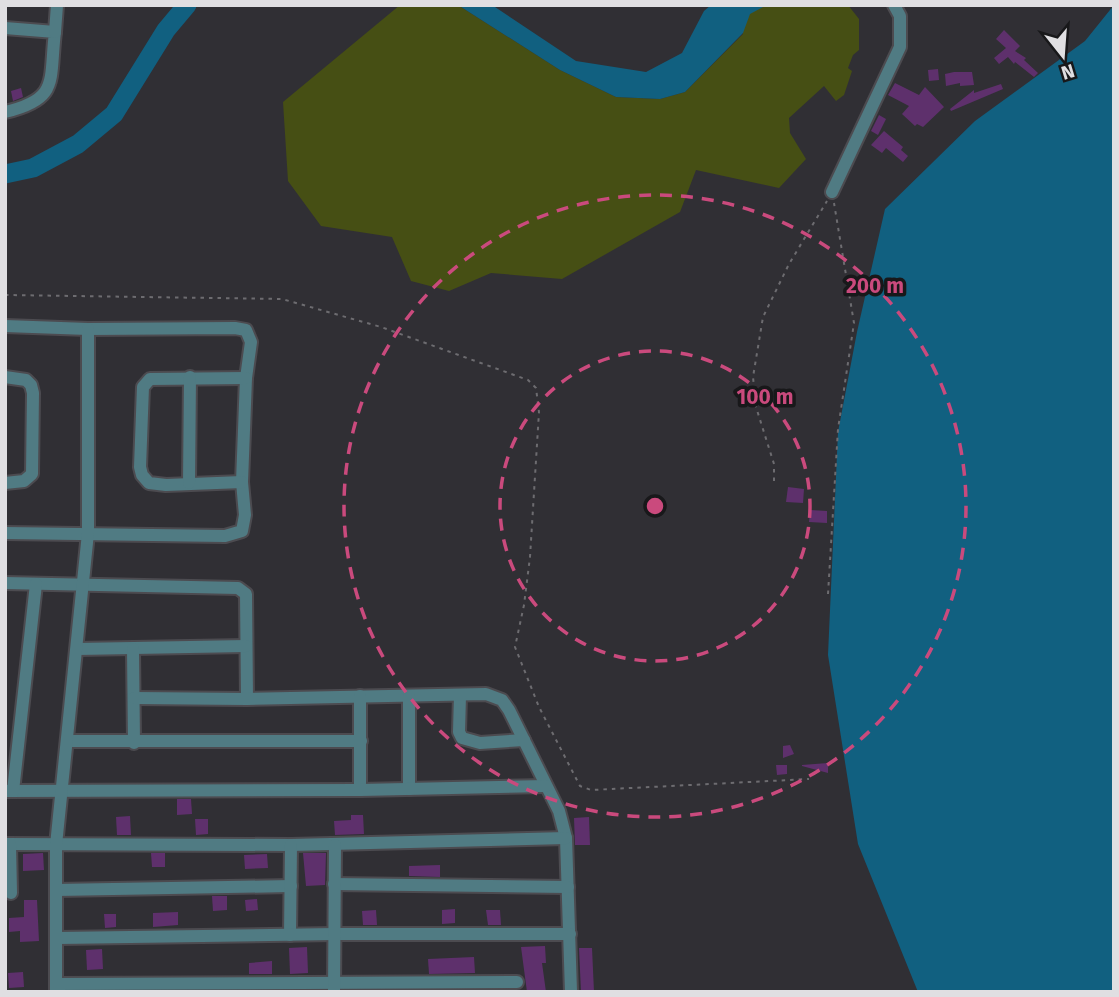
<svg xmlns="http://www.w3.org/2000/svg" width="1119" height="997" font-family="'Fira Sans',sans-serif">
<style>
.green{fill:#464f14}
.water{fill:#116080}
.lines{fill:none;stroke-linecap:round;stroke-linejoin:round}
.river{stroke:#116080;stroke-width:19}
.building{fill:#5e306c}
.street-casing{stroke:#4c4b50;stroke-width:16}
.path{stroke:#6d6c70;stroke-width:2;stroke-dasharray:3.5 5;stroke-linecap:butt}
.street{stroke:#507b83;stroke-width:12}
.ring{fill:none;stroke:#ca4a7d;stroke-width:3.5;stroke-dasharray:12 9}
.centre{fill:#ca4a7d;stroke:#18181a;stroke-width:3.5}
.ring-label{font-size:21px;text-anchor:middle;font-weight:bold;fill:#ca4a7d;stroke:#18181a;stroke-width:7;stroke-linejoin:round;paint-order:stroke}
</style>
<rect width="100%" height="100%" fill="#302f34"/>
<polygon class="green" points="400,5 458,5 560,70 616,97 660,99 685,92 743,34 736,5 848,5 859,19 859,50 853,55 848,68 852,71 844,95 836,101 824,86 789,118 790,133 806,159 779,188 696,170 680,212 562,279 491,273 449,291 411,281 392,237 321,226 288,181 283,102"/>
<g class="water">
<polygon points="458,5 492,5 576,61 646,72 682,53 704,11 711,5 767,5 750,14 743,33 685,92 660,99 616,97 560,70"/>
<polygon points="1114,5 1114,992 918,992 858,844 828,655 838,432 857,332 885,209 975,121 1085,41"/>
</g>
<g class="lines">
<polyline class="river" points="5,174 33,168 78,144 114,114 166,30 187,5"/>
</g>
<g class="building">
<polygon points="1004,30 1020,46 1015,51 1026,58 1024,60 1038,73 1034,77 1015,62 1014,64 1008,57 999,64 994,58 1006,48 996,39"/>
<polygon points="938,69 939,80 929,81 928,70"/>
<polygon points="954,72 972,72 974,85 960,86 960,83 946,86 945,74"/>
<polygon points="895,83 919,95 925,87 944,107 923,127 917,124 915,126 902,114 909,106 888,95"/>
<polygon points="1001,84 1003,89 951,111 950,109 974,90 974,93"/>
<polygon points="21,88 23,97 13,101 11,91"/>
<polygon points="879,115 886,119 878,135 871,131"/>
<polygon points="884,131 903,147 901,150 908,156 903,162 886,148 882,153 871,145"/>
<polygon points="788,487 804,489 803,503 786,502"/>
<polygon points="810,510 827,511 827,523 809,522"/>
<polygon points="790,745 794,754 783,758 783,746"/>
<polygon points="828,763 828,773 802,766 802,765"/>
<polygon points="776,765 787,765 787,774 777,775"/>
<polygon points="177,799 191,799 192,814 177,815"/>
<polygon points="351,815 363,815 364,834 335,835 334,821 351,820"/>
<polygon points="130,816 131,835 117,835 116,817"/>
<polygon points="589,817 590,845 575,845 574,818"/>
<polygon points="195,819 208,819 208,834 196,835"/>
<polygon points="43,853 44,870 23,871 23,854"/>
<polygon points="151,853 165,853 165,867 152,867"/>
<polygon points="303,853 326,853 325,885 306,886"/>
<polygon points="267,854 268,868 245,869 244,855"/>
<polygon points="440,865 440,877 409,876 409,866"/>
<polygon points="212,896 227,896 227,910 213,911"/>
<polygon points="257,899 258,910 246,911 245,900"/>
<polygon points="24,900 37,900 39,941 20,942 20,931 9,932 9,918 24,917"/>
<polygon points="455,909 455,923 442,924 442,910"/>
<polygon points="376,910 377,925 363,925 362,911"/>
<polygon points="486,910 500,910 501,925 488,925"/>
<polygon points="178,912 178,925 153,927 153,913"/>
<polygon points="104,914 116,914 116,927 105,928"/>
<polygon points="545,946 546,963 542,963 546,992 527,992 521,947"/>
<polygon points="307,947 308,973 290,974 289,948"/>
<polygon points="579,948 592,948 594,992 581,992"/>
<polygon points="102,949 103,969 87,970 86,950"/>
<polygon points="474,957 475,973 429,974 428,959"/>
<polygon points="272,961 272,974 249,974 249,963"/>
<polygon points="23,972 24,987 9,988 8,973"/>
</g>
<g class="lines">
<defs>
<g id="street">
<path d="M5,28L55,32C49,81 60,99 5,112"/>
<polyline points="55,32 57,5"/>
<polyline points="832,192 900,47 900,16 894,5"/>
<polyline points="5,326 88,329 235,328 246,330 251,342 246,378 242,482 245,515 242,531 225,536 5,533"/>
<polyline points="5,377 26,380 31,385 33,393 32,474 24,481 5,483"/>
<polyline points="242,482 166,485 149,483 142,475 140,467 143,387 150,379 246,378"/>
<polyline points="189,483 190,377"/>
<polyline points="5,583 238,588 246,594 247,699"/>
<polyline points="77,649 246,646"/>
<polyline points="133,649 134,743"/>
<polyline points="460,695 459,732 462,738 480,743 524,740"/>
<polyline points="134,698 247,699 486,694 502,700 509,710 559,811 566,838 571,992"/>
<polyline points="67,741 361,741"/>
<polyline points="409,789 409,696"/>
<polyline points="360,790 360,696"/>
<polyline points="5,791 360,790 546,786"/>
<polyline points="13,791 36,584"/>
<polyline points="5,844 291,845 566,838"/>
<polyline points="10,844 11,893"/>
<polyline points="334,884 568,887"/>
<polyline points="56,890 291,886"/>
<polyline points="290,935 291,845"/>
<polyline points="58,938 335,934 570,934"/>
<polyline points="56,984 517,982"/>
<polyline points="56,992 56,845 88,533 88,329"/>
<polyline points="334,992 335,845"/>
</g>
</defs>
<use href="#street" class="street-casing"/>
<g class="path">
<polyline points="5,295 282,299 381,327 528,380 536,388 539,412 530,557 524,605 515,647 539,707 580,786 591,790 809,779"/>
<polyline points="774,481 774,464 756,407 753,377 763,317 789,264 827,201"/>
<polyline points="828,594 838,429 854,323 834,203"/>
</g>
<use href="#street" class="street"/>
</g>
<g class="ring">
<circle cx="655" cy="506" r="155"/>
<circle cx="655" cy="506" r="311"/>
</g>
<circle cx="655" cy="506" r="10" class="centre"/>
<g class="ring-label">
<text x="875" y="293">200 m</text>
<text x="765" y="404">100 m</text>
</g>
<rect width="1119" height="997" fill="none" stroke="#e0dfe2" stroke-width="14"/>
<g transform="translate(1063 56) rotate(163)" stroke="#18181a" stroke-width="5" paint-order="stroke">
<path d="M0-5L12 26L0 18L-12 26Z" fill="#e0dfe2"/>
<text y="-10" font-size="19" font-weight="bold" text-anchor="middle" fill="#e0dfe2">N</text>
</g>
</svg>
